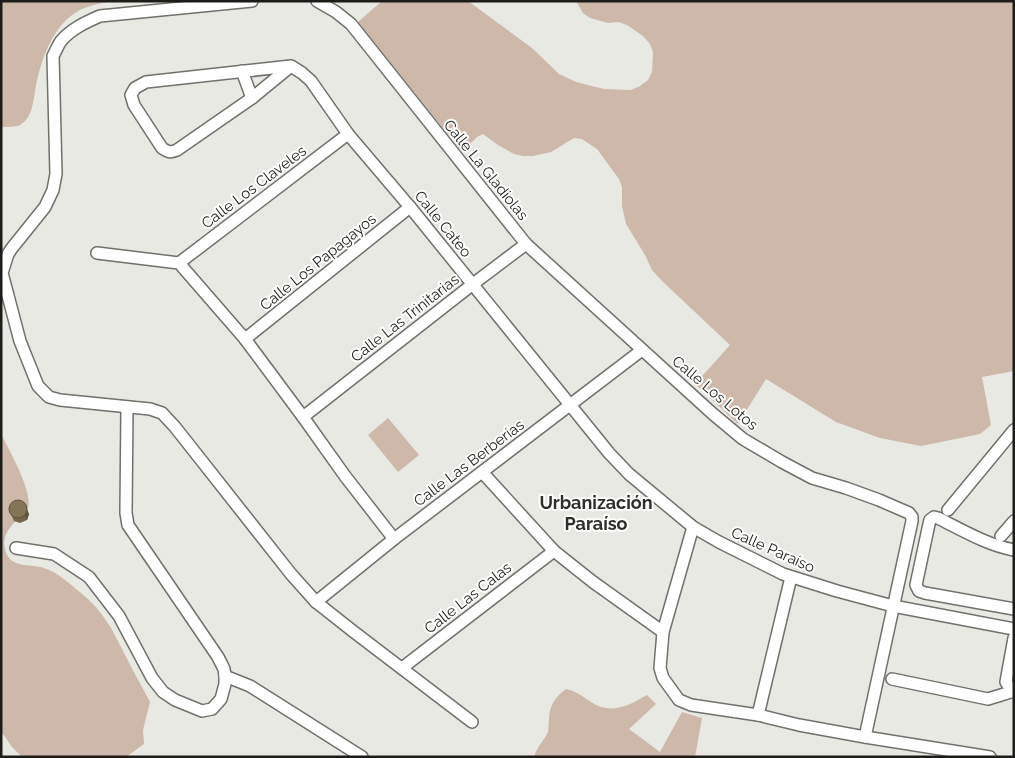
<svg xmlns="http://www.w3.org/2000/svg" width="1015" height="758" font-family="Raleway,sans-serif">
<style>
.green{fill:#cdb8aa}
.lines{fill:none;stroke-linecap:round;stroke-linejoin:round}
.minor-casing{stroke:#70716b;stroke-width:14}
.minor{stroke:#fff;stroke-width:11}
.wall{fill:#72654b}
.shaded-wall{fill:#5c523d}
.building{fill:#847557;stroke:#5c523d}
.labels{text-anchor:middle;dominant-baseline:central;stroke-width:4;stroke-linejoin:round;paint-order:stroke}
.street-label{font-size:15px;fill:#1c1c19;stroke:#fffffe}
.quarter-label{font-size:18px;font-weight:bold;fill:#2e2f2a;stroke:#fffffe}
</style>
<rect width="100%" height="100%" fill="#e8e9e2"/>
<g class="green">
<path d="M1,1H111C99,4 85,6 75,13C50,30 40,63 35,91C33,103 32,118 20,125C15,127 7,127 1,127Z"/>
<polygon points="382,1 468,1 532,48 559,74 576,82 604,89 631,90 640,86 648,80 652,72 653,52 650,44 643,36 627,25 618,22 608,23 590,18 583,13 576,1 1014,1 1014,371 982,377 991,425 980,434 921,446 880,438 836,422 766,379 738,424 695,384 730,345 661,280 652,270 645,255 626,224 622,206 622,187 619,179 597,149 582,139 574,138 551,152 533,156 523,156 514,154 498,145 483,134 477,137 462,152 358,22"/>
<polygon points="388,418 419,455 398,472 368,435"/>
<path d="M1,434C9,450 33,491 28,508C26,513 22,516 18,519C7,529 0,540 7,555C14,568 32,564 44,568C56,572 67,581 76,589C88,598 99,609 107,622C113,630 117,640 122,649C131,667 141,685 150,702L143,730L144,744L126,757H22L12,747L1,731Z"/>
<path d="M566,689C576,691 582,696 591,702C611,715 628,706 647,695L656,704L629,729L660,752L682,712L702,718L695,757H534C537,746 544,741 548,732C549,728 548,724 549,720C549,706 555,697 566,689Z"/>
</g>
<g class="lines">
<defs>
<g id="minor">
<path d="M252,1L100,16C86,22 71,29 61,41C58,45 56,51 53,56L56,174L53,190L45,207L12,248L8,254L2,273L20,341L38,386L49,397L60,400L150,409L162,413L175,427L291,574L316,602L354,632L472,722"/>
<polyline points="317,1 336,12 351,24 526,244 713,414 743,439 782,462 812,478 846,488 879,500 909,513 912,517 912,521 865,737"/>
<path d="M291,66L252,98L177,150C170,153 168,152 162,148L134,105L131,95L135,88L146,82L291,66L302,73L311,81L348,134L410,207L609,453L629,474L693,527L719,542L783,574L837,591L893,606L1014,629"/>
<polyline points="242,71 252,98"/>
<polyline points="97,253 179,263 245,339 303,417 345,476 394,539"/>
<polyline points="179,263 348,134"/>
<polyline points="245,339 410,207"/>
<polyline points="303,417 473,284 526,244"/>
<polyline points="482,472 554,551 593,582 663,632"/>
<polyline points="948,510 1014,430"/>
<polyline points="693,527 663,632 660,668 663,678 679,700 691,705 758,715 799,725 865,737 990,757"/>
<polyline points="1001,536 1014,521"/>
<polyline points="16,548 54,554 89,577 119,616 152,678 163,692 175,700 202,711 212,709 221,699 225,684 225,676 224,669 218,657 128,525 126,513 127,407"/>
<path d="M1014,550C987,545 962,530 938,518L934,517L930,520L929,524L916,585L919,591L925,593L1014,609"/>
<polyline points="316,602 394,539 642,350"/>
<polyline points="1014,638 1006,682 1013,692 1014,690"/>
<polyline points="402,668 554,551"/>
<polyline points="225,676 250,686 362,757"/>
<polyline points="892,679 988,699 1014,691"/>
<polyline points="758,715 791,577"/>
</g>
</defs>
<use href="#minor" class="minor-casing"/>
<use href="#minor" class="minor"/>
</g>
<polygon class="wall" points="9,509 29,514 27,520 20,523 14,521"/>
<polygon class="shaded-wall" points="27,509 29,514 27,520 25,516"/>
<circle class="building" cx="18" cy="509" r="9"/>
<g class="labels">
<g class="street-label">
<text transform="translate(486 170) rotate(51)">Calle La Gladiolas</text>
<text transform="translate(254 187) rotate(-37)">Calle Los Claveles</text>
<text transform="translate(443 224) rotate(51)">Calle Cateo</text>
<text transform="translate(318 262) rotate(-39)">Calle Los Papagayos</text>
<text transform="translate(405 318) rotate(-38)">Calle Las Trinitarias</text>
<text transform="translate(715 393) rotate(40)">Calle Los Lotos</text>
<text transform="translate(469 463) rotate(-37)">Calle Las Berberías</text>
<text transform="translate(773 550) rotate(24)">Calle Paraíso</text>
<text transform="translate(468 598) rotate(-38)">Calle Las Calas</text>
</g>
<g class="quarter-label">
<text x="596" y="502">Urbanización<tspan x="596" dy="21">Paraíso</tspan></text>
</g>
</g>
<rect width="1015" height="758" fill="none" stroke="#1c1c19" stroke-width="5"/>
</svg>
